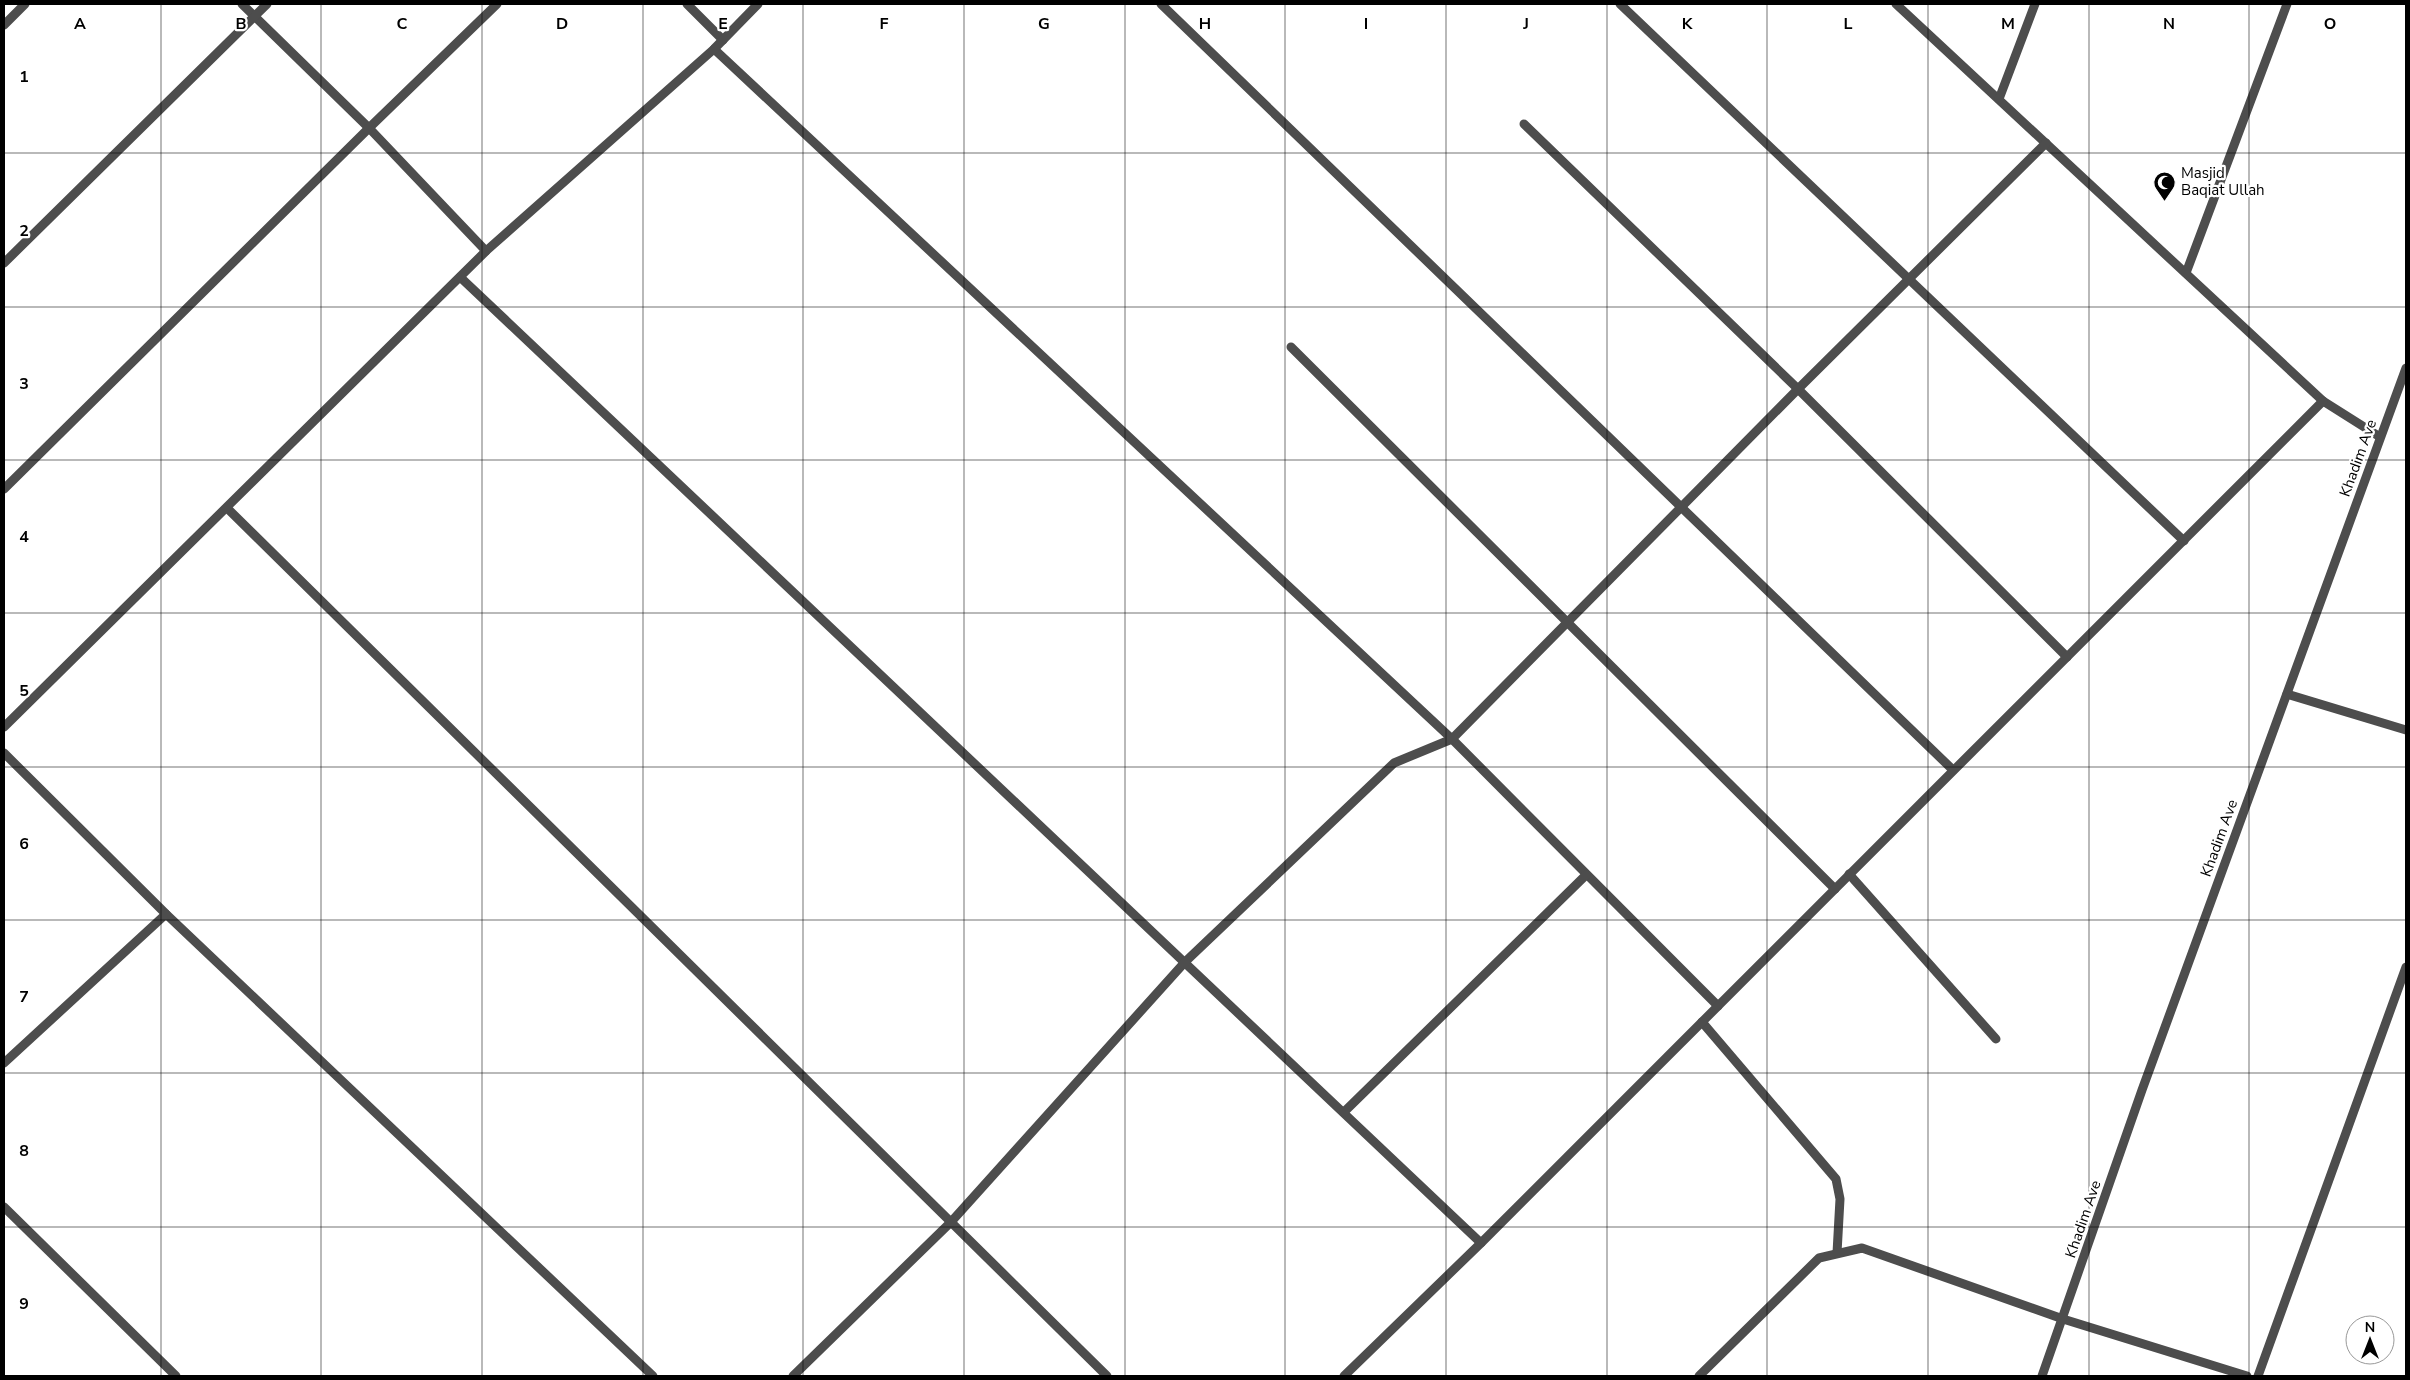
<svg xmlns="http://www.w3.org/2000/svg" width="2410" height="1380" font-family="'Nunito Sans',sans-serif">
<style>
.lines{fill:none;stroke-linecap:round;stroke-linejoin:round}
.minor{stroke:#4d4d4d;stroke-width:9}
.grid{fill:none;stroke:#000;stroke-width:1;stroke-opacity:0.55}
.labels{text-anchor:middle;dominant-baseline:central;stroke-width:4.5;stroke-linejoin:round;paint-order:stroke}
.poi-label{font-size:15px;fill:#000;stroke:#fff;text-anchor:start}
.street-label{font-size:15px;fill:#000;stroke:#fff}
.grid-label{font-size:16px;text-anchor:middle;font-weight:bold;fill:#000;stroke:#fff;stroke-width:4.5;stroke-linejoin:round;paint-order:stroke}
</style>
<rect width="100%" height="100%" fill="#fff"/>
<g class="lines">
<g class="minor">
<polyline points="242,4 369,128 486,251"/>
<polyline points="687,4 723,40"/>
<polyline points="1161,4 1953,770"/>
<polyline points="1620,4 2184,541"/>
<polyline points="1896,4 2323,401 2380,437"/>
<polyline points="4,25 25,4"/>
<polyline points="714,49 1452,739 1718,1006"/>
<polyline points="1999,99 2035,4"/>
<polyline points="1524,124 1798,389 2067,657"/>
<polyline points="4,263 267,4"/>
<polyline points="2186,273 2287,4"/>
<polyline points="460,277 1481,1243"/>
<polyline points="1291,347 1835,889"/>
<polyline points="4,489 369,128 497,4"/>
<polyline points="227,508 1107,1376"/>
<polyline points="2287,694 2406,730"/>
<polyline points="4,727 486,251 714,49 758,4"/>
<polyline points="4,753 166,914 653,1376"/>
<polyline points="1849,874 1996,1039"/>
<polyline points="1702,1022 1836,1179 1840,1199 1837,1253"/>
<polyline points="4,1063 166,914"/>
<polyline points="1344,1112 1586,875"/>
<polyline points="4,1207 176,1376"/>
<polyline points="793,1376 951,1222 1185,962 1394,763 1452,739 1798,389 2046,143"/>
<polyline points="1344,1376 1481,1243 2323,401"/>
<polyline points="1699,1376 1819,1258 1862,1248 2063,1319 2247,1376"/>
<polyline points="2042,1376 2142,1090 2406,368"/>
<polyline points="2258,1376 2406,967"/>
</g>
</g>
<path class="grid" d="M161,4V1376M321,4V1376M482,4V1376M643,4V1376M803,4V1376M964,4V1376M1125,4V1376M1285,4V1376M1446,4V1376M1607,4V1376M1767,4V1376M1928,4V1376M2089,4V1376M2249,4V1376M4,153H2406M4,307H2406M4,460H2406M4,613H2406M4,767H2406M4,920H2406M4,1073H2406M4,1227H2406"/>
<defs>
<symbol id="mosque-pin" viewBox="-11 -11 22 30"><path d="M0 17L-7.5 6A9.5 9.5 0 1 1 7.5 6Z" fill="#000" stroke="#fff"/><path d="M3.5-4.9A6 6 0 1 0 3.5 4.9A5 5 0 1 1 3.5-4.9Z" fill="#fff"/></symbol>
</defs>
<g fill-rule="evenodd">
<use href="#mosque-pin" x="2152" y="170" width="25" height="34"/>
</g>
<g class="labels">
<g class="poi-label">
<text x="2181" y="173">Masjid<tspan x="2181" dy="17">Baqiat Ullah</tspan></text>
</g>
<g class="street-label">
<text transform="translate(2358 458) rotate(-70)">Khadim Ave</text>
<text transform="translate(2219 838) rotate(-70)">Khadim Ave</text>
<text transform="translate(2083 1219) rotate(-71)">Khadim Ave</text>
</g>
</g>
<g class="grid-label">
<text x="80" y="29">A</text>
<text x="241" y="29">B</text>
<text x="402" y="29">C</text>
<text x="562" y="29">D</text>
<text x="723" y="29">E</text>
<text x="884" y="29">F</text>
<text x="1044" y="29">G</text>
<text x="1205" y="29">H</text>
<text x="1366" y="29">I</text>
<text x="1526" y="29">J</text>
<text x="1687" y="29">K</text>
<text x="1848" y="29">L</text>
<text x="2008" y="29">M</text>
<text x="2169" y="29">N</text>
<text x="2330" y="29">O</text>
<text x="24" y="82">1</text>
<text x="24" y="236">2</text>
<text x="24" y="389">3</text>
<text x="24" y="542">4</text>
<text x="24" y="696">5</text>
<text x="24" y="849">6</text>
<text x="24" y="1002">7</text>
<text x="24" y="1156">8</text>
<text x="24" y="1309">9</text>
</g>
<rect width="2410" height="1380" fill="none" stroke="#000000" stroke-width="10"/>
<g transform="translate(2370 1340)"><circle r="24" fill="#ffffff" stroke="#999999"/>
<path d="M0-4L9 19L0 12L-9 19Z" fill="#000000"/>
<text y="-8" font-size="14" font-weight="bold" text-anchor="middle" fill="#000000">N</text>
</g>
</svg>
